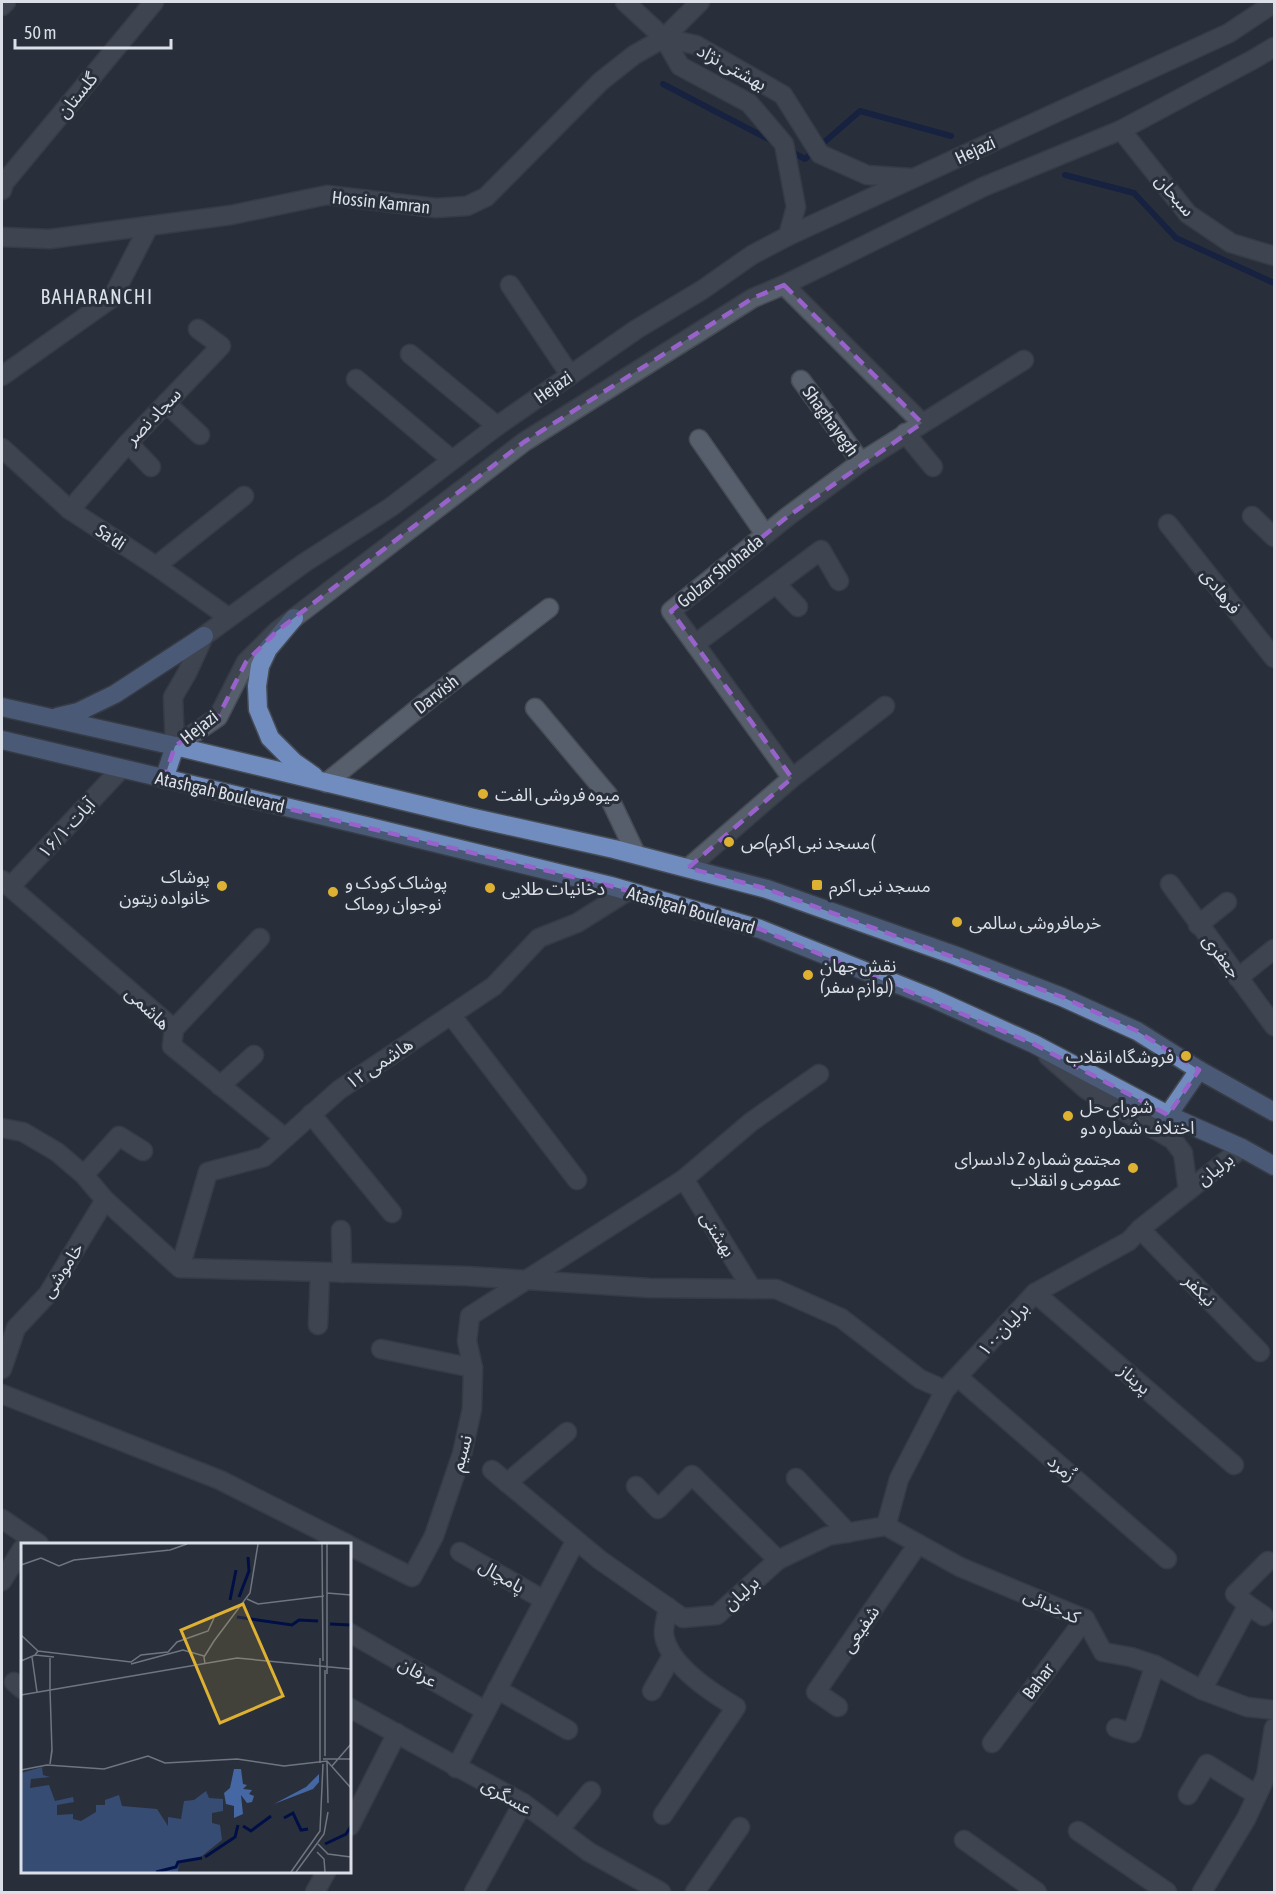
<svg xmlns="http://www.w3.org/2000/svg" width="1276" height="1894" font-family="'Asap Condensed','Noto Sans Arabic',sans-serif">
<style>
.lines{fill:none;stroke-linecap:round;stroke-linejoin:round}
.stream{stroke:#001047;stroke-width:6}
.street-casing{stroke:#464c55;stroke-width:21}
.secondary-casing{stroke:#464c55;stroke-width:21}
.primary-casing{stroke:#464c55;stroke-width:21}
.street{stroke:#585f6c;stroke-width:18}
.secondary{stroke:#585f6c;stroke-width:18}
.primary{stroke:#718dbf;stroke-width:18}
.marked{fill:none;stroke:#9862cb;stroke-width:4.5;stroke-dasharray:12 8;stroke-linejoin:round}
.poi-dot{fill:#deb133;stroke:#29303b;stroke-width:2}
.labels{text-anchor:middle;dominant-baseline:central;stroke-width:6;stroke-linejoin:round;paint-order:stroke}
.street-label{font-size:18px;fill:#dbdfe7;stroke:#29303b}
.poi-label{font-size:18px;fill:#dbdfe7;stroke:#29303b;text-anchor:start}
.neighbourhood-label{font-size:20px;letter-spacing:1.5px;fill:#dbdfe7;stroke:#29303b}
.inset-river{fill:none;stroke:#001047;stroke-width:3}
.inset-road{fill:none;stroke:#707680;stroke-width:1.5}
.view{fill:#deb133;fill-opacity:0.15;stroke:#deb133;stroke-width:3}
.inset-edge{fill:none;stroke:#dbdfe7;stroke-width:3}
</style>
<rect width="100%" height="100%" fill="#29303b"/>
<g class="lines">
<g class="stream">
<polyline points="663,84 774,142"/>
<polyline points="788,150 805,159 860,111 951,136"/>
<polyline points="1065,175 1134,193 1176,238 1274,283"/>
</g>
<defs>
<g id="street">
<polyline points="625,2 664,38 700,2"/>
<polyline points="2,6 6,2"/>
<polyline points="1121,130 1188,214 1231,243 1274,256"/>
<polyline points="2,190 4,183 154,2"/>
<polyline points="510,285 570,375"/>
<polyline points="784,285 922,423"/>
<polyline points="410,354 497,426"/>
<polyline points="2,376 112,298 149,226"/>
<polyline points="356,379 452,460"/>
<polyline points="801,380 861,462"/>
<polyline points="166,403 200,435"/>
<polyline points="905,433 933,467"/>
<polyline points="699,439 765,534"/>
<polyline points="128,443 151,467"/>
<polyline points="70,510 128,443 221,346 198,329"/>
<polyline points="1252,516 1274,537"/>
<polyline points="1168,524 1274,658"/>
<polyline points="156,566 244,496"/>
<polyline points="776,584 798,607"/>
<polyline points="695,644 821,550 839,581"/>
<polyline points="535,708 608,795 636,854"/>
<polyline points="792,778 885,706"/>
<polyline points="326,783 432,697 549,608"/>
<polyline points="688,868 792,778 671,611 787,517 861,462 1024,360"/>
<polyline points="2,880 174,1029 172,1046 285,1138"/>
<polyline points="1170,884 1274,1026"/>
<polyline points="10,887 121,769"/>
<polyline points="1198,925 1227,902"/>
<polyline points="1238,978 1274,949"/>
<polyline points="451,1015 577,1180"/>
<polyline points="174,1029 260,938"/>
<polyline points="1048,1056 1087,1090 1173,1140 1183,1153 1188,1190"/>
<polyline points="220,1086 254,1055"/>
<polyline points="311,1114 392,1213"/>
<polyline points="2,1128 23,1132 57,1152 84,1175 105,1200 180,1268 466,1276 649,1288 776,1289 841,1318 920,1379 945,1390"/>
<polyline points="84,1175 119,1136 143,1151"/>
<polyline points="684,1179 752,1289"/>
<polyline points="1140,1229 1260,1352"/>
<polyline points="341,1230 342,1273"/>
<polyline points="180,1268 208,1172 264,1157 339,1090 494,986 539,938 577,923 628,891"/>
<polyline points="1035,1293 1234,1465"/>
<polyline points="318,1325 320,1273"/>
<polyline points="381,1349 473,1368"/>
<polyline points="2,1369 16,1328 48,1294 105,1200"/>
<polyline points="958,1377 1167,1559"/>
<polyline points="2,1394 220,1480 347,1544"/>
<polyline points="492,1470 600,1560 683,1618 717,1615 778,1560 828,1536 886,1526"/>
<polyline points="796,1478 848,1533"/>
<polyline points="507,1483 567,1432"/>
<polyline points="636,1486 658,1509 692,1475 778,1560"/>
<polyline points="2,1519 39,1544"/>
<polyline points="886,1526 899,1479 945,1390 1035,1293 1129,1241 1140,1229 1242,1148"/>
<polyline points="886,1526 960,1567 1085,1619 1103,1652 1131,1657 1155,1665 1202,1690 1247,1707 1274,1710"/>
<polyline points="350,1546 412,1577 434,1536 462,1454 472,1409 473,1368 467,1341 470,1316 684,1179 751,1122 819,1074"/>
<polyline points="460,1552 544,1600"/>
<polyline points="2,1581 22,1549"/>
<polyline points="1264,1616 1248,1605 1235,1594 1268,1561"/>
<polyline points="350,1633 486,1711"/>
<polyline points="14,1682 22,1689"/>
<polyline points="497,1689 568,1730"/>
<polyline points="1202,1690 1248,1605"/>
<polyline points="652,1691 672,1656"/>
<polyline points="838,1707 816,1692 918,1544"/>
<polyline points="350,1708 523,1803 589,1852 661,1892"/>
<polyline points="1116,1728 1132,1733 1155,1665"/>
<polyline points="992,1743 1085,1619"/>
<polyline points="456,1768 576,1540"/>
<polyline points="1188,1795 1207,1764 1257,1795"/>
<path d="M663,1815L736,1707C712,1693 669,1665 664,1635C663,1627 667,1616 668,1607"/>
<polyline points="350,1826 397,1733"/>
<polyline points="559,1830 591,1791"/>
<polyline points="1078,1831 1167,1892"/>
<polyline points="964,1840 1037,1892"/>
<polyline points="315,1892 326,1872"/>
<polyline points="474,1892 523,1803"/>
<polyline points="695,1892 740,1827"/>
<polyline points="1202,1892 1246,1819 1266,1776 1274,1728"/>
</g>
<g id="secondary">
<polyline points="664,38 696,45 783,95 820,154 867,175 911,178"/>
<polyline points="664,38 680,66 749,103 784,144 796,207 788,236"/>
<polyline points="2,237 50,239 231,215 327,195 436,208 467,206 486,197 600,82 634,55 664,38"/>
<polyline points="2,448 70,510 156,566 228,617"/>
<polyline points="175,746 173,697 187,673 204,636 304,563 391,507 497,426 637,329 702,290 752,255 788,236 1229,33 1274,3"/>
<polyline points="175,746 218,717 246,662 277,631 524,442 753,298 784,285 983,187 1121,130 1254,59 1274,47"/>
</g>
<g id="primary">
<polyline points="294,618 268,649 260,666 257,686 258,709 270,738 294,762 314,776"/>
<polyline points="2,707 175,746 474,818 614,849 767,889 954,955 1062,997 1137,1031 1199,1070 1274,1112"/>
<polyline points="57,717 78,712 115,694 204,636"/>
<polyline points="2,740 366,826 611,886 760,929 932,998 1034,1044 1168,1115 1242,1148 1274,1166"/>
<polyline points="164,779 175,746"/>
<polyline points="1168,1115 1199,1070"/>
</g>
</defs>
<use href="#street" class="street-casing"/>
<use href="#secondary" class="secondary-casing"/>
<use href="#primary" class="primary-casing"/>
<use href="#street" class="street"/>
<use href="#secondary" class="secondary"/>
<use href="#primary" class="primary"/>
</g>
<path d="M0 0H1276V1894H0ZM784,285L922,423L787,517L671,611L792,778L688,868L767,889L1062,997L1137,1031L1199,1070L1168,1115L1034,1044L760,929L611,886L164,779L175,746L218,717L246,662L277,631L524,442L753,298Z" fill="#29303b" fill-opacity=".55" fill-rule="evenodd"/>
<path class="marked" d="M784,285L922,423L787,517L671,611L792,778L688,868L767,889L1062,997L1137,1031L1199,1070L1168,1115L1034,1044L760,929L611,886L164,779L175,746L218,717L246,662L277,631L524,442L753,298Z"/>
<g class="poi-dot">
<circle cx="483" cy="794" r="6"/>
<circle cx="729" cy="842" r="6"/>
<rect x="811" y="879" width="12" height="12" rx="3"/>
<circle cx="222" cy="886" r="6"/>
<circle cx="490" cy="888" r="6"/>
<circle cx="333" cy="892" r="6"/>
<circle cx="957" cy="922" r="6"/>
<circle cx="808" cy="975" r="6"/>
<circle cx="1186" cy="1056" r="6"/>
<circle cx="1068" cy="1116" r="6"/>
<circle cx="1133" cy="1168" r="6"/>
</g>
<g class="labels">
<g class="street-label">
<text transform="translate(732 67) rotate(29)">بهشتی نژاد</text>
<text transform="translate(77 95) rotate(-51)">گلستان</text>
<text transform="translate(975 150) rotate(-25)">Hejazi</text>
<text transform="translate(1175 195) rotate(49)">سبحان</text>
<text transform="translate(381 202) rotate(6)">Hossin Kamran</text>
<text transform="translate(553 387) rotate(-35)">Hejazi</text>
<text transform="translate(153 416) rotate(-46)">سجاد نصر</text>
<text transform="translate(831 421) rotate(54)">Shaghayegh</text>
<text transform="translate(111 537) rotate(33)">Sa'di</text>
<text transform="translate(720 571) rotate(-39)">Golzar Shohada</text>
<text transform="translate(1221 591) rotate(52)">فرهادی</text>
<text transform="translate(436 694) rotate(-38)">Darvish</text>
<text transform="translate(199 727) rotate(-38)">Hejazi</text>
<text transform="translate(220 792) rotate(13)">Atashgah Boulevard</text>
<text transform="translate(66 828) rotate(-47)">۱۶/۱-آیات</text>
<text transform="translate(691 910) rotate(16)">Atashgah Boulevard</text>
<text transform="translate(1222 956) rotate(53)">جعفری</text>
<text transform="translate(148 1008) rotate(43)">هاشمی</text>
<text transform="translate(379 1063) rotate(-34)">۱۲ هاشمی</text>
<text transform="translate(1215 1169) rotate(-38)">برلیان</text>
<text transform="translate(718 1234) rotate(58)">بهشتی</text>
<text transform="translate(62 1270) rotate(-57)">خاموشی</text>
<text transform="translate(1200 1290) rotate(46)">نیکفر</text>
<text transform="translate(1003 1329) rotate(-47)">۱۰-برلیان</text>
<text transform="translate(1135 1379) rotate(41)">پریناز</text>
<text transform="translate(461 1453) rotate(-74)">نسیم</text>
<text transform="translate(1062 1468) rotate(41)">زُمرد</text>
<text transform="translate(502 1576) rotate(30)">پامچال</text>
<text transform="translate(741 1593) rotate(-42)">برلیان</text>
<text transform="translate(1052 1606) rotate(24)">کدخدائی</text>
<text transform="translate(860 1629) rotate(-56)">شفیعی</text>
<text transform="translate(418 1672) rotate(30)">عرفان</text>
<text transform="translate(1038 1681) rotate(-53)">Bahar</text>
<text transform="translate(507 1796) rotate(30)">عسگری</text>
</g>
<g class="poi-label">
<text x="495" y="794">میوه فروشی الفت</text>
<text x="741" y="842">مسجد نبی اکرم)ص(</text>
<text x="210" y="876" text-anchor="end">پوشاک<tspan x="210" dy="21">خانواده زیتون</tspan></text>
<text x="345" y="882">پوشاک کودک و<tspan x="345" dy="21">نوجوان روماک</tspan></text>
<text x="829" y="885">مسجد نبی اکرم</text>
<text x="502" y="888">دخانیات طلایی</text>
<text x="969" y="922">خرمافروشی سالمی</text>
<text x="820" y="965">نقش جهان<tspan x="820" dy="21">(لوازم سفر)</tspan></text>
<text x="1174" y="1056" text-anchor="end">فروشگاه انقلاب</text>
<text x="1080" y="1106">شورای حل<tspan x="1080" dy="21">اختلاف شماره دو</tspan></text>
<text x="1121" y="1158" text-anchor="end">مجتمع شماره 2 دادسرای<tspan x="1121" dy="21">عمومی و انقلاب</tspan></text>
</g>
<g class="neighbourhood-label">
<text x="97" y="296">BAHARANCHI</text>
</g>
</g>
<g transform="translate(21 1543)">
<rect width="330" height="330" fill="#29303b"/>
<path d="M213,226H220L222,241L226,242L222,246L231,247L228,251L233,253L231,259L226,260L220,252L222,271L213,275V263L205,261L203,250L209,245ZM298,231V239L292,246L253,261L285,244Z" fill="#4567a4"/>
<path d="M21,224L22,232L29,234L10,236L9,245L28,242L34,258L52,254L53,259L36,262V272L52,271V276L60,278L75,269V262H84V257L98,252L101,263L136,266L147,283V274L160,276L163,258L173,257L185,248L188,255L202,256V268L191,270V280L199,282L201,297L176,317L158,319L157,329H0V230Z" fill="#364c72"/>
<path class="inset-river" d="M218,54L228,28L227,14M209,57L215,27M216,74L271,82L278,77L297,78M309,81L330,82M263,275L272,270L280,287L287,286M222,283L230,288L250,273M304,301L325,291L330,283M184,314L214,294L217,282M135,329L155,324L157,319L181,315"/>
<path class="inset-road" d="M301,1L302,118M306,1V131M20,15L38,23L53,17L149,7L166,1M0,22L20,15M306,50L330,52M226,56L237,61L303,53M0,92L17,108M14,112L17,108L110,119L120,112L147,109L156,99L187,88L193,75M11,114L16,149M299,115V220M0,118L14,112L33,114M110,121L162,107L183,113M184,121L183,114L193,98L229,50L237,1M29,147V115M29,147L31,208L29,221L31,206M0,152L216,115L330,126M304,213V127M302,216H330M306,218L307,260M311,223L330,201M0,227L26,222L83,226L127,213L144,220L216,216L263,223L306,218L330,245M297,301L307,311L330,314M296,309L303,316L304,329M270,329L299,288L302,221M275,329L303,291L307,269"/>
<path class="view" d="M222,61L262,153L199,180L160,87Z"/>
<rect width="330" height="330" class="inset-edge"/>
</g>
<rect width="1276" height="1894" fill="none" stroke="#dbdfe7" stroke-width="6"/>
<path d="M15 39v9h156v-9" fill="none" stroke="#dbdfe7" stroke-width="3"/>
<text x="24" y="39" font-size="18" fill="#dbdfe7" stroke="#29303b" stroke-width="4.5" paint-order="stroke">50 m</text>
</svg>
